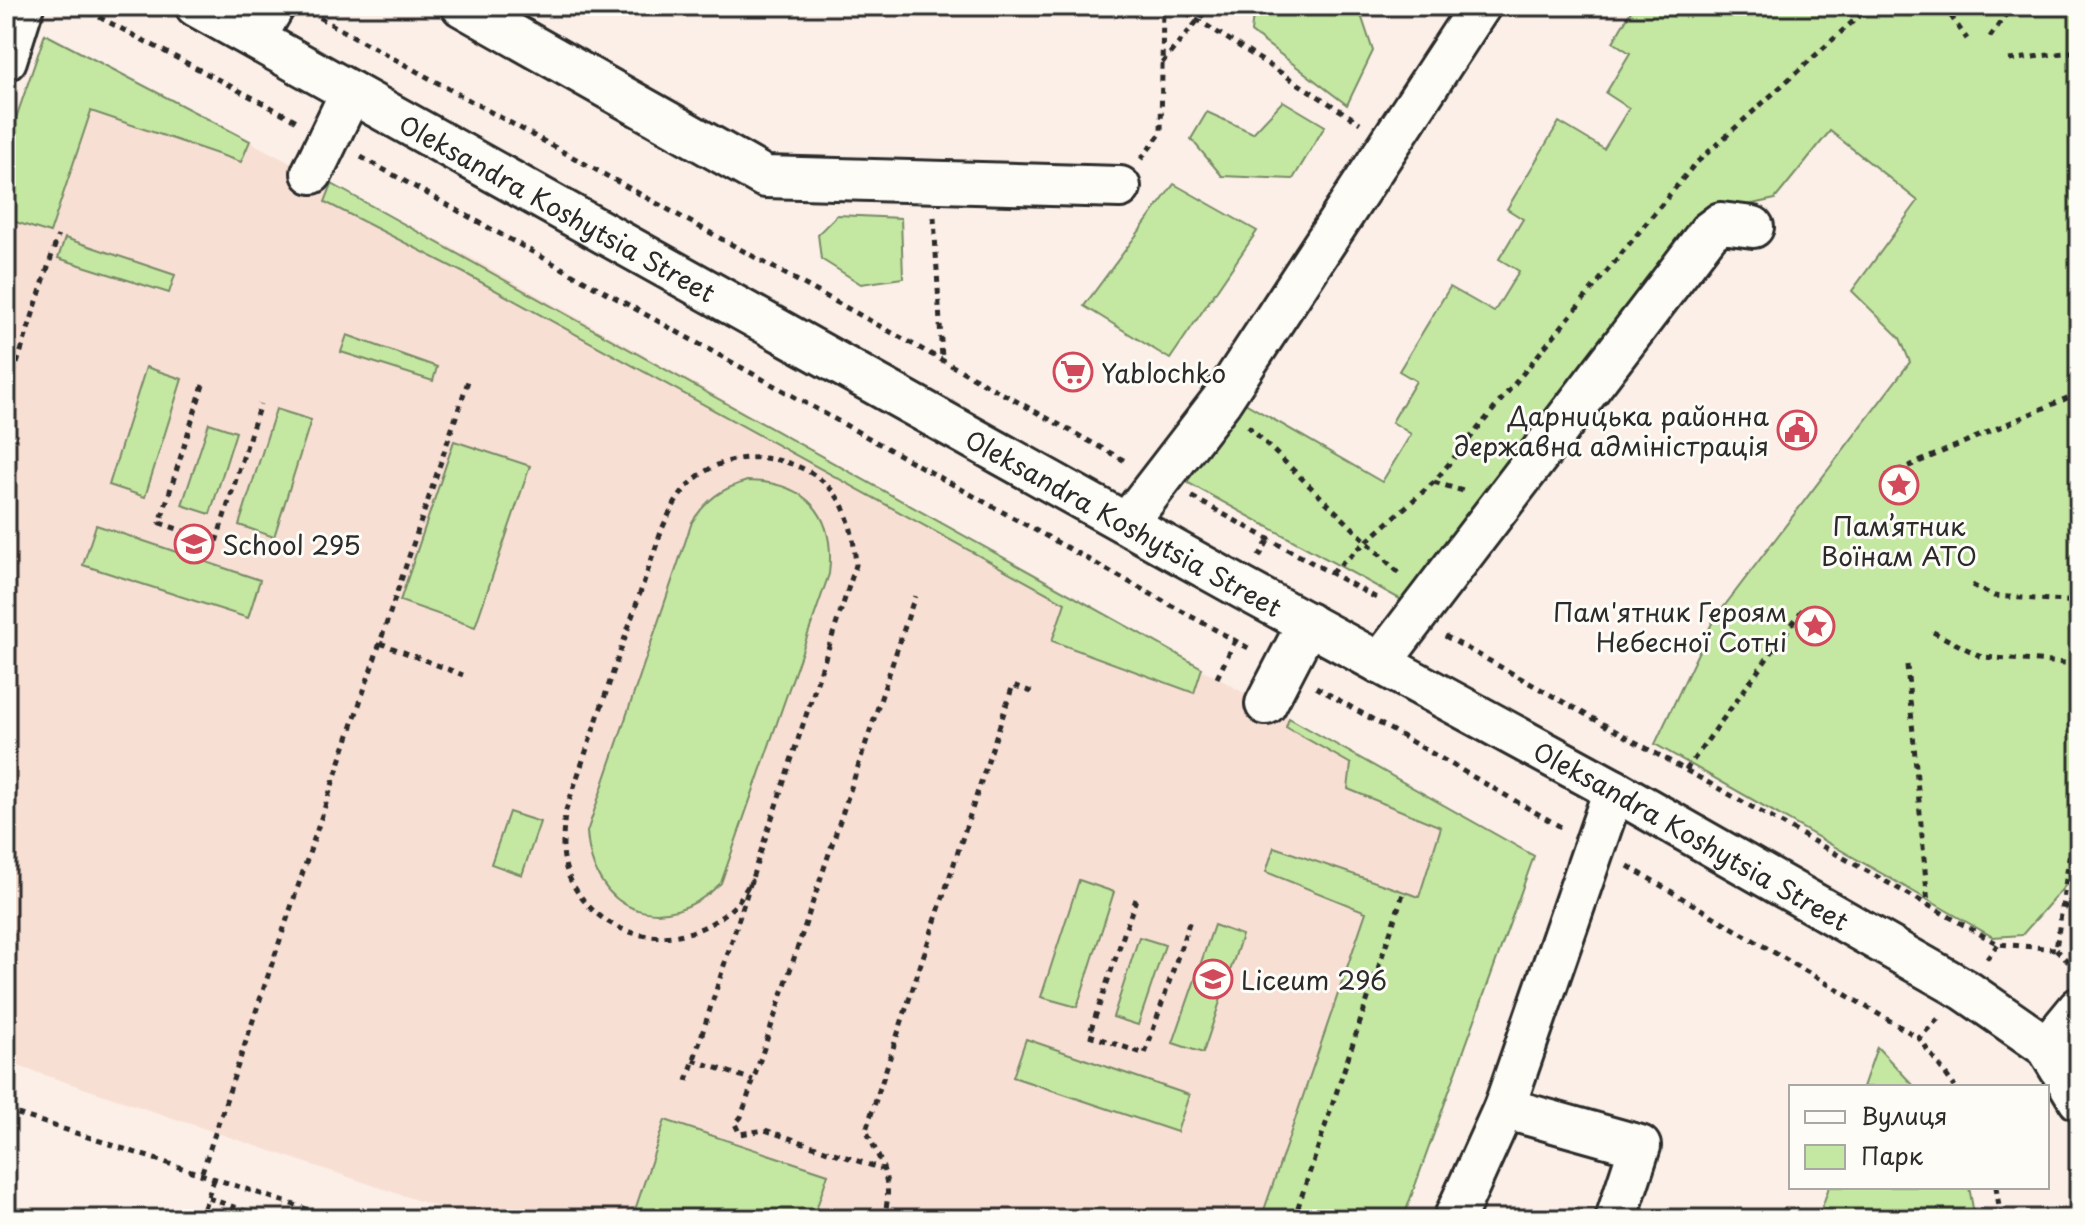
<svg xmlns="http://www.w3.org/2000/svg" width="2085" height="1225" font-family="'Playpen Sans',sans-serif">
<style>
.built{fill:#f8dfd4}
.green{fill:#c4e8a2;stroke:#788a66;stroke-width:2}
.lines{fill:none;stroke-linecap:round;stroke-linejoin:round}
.minor-casing{stroke:#2b2b2b;stroke-width:46}
.path{stroke:#2b2b2b;stroke-width:5;stroke-dasharray:6 6;stroke-linecap:butt}
.minor{stroke:#fdfcf7;stroke-width:40}
.labels{text-anchor:middle;dominant-baseline:central;stroke-width:6;stroke-linejoin:round;paint-order:stroke}
.street-label{font-size:26px;fill:#2b2b2b;stroke:#fdfcf7}
.poi-label{font-size:26px;fill:#2b2b2b;stroke:#fdfcf7;text-anchor:start}
</style>
<rect width="100%" height="100%" fill="#fbefe7"/>
<filter id="ink" filterUnits="userSpaceOnUse"><feTurbulence type="fractalNoise" baseFrequency=".0125" numOctaves="2"/><feDisplacementMap in="SourceGraphic" scale="16" xChannelSelector="R" yChannelSelector="G"/><feConvolveMatrix kernelMatrix="1 2 1 2 8 2 1 2 1" color-interpolation-filters="sRGB"/></filter>
<g filter="url(#ink)">
<polygon class="built" points="45,34 473,259 1534,856 1403,1219 473,1219 6,1062 6,147"/>
<g class="green">
<polygon points="1254,6 1358,6 1373,51 1347,105 1251,32"/>
<polygon points="1634,6 2079,6 2079,870 2022,935 1993,937 1655,744 1713,621 1910,362 1900,338 1852,291 1918,201 1830,131 1775,199 1711,213 1407,603 1181,479 1238,399 1382,482 1411,434 1392,422 1416,381 1399,371 1450,287 1494,312 1519,271 1499,259 1523,219 1507,209 1559,122 1604,149 1629,108 1606,93 1630,53 1613,42"/>
<polygon points="45,34 250,141 241,162 91,111 50,233 6,219 6,147"/>
<polygon points="1283,101 1325,126 1293,179 1222,176 1191,139 1207,112 1253,133"/>
<polygon points="332,184 1202,668 1194,693 1052,641 1065,603 468,275 325,202"/>
<polygon points="1174,184 1257,231 1170,359 1084,306"/>
<polygon points="837,215 901,218 903,278 861,284 821,259 818,234"/>
<polygon points="65,238 175,275 169,293 58,258"/>
<polygon points="347,335 437,367 433,381 341,352"/>
<polygon points="146,367 182,379 145,497 109,485"/>
<polygon points="276,409 311,420 274,537 239,525"/>
<polygon points="209,423 236,432 210,514 182,505"/>
<polygon points="454,441 530,466 475,627 400,601"/>
<path d="M747,481C807,482 836,515 829,574L721,883C664,939 592,913 587,832L692,522C707,499 721,489 747,481Z"/>
<polygon points="96,525 260,580 248,618 83,565"/>
<polygon points="1289,718 1534,856 1403,1219 1261,1219 1366,912 1266,872 1274,847 1419,897 1441,827 1348,789 1351,764 1286,727"/>
<polygon points="509,812 540,822 522,875 491,864"/>
<polygon points="1079,880 1114,892 1077,1007 1041,997"/>
<polygon points="1214,925 1242,935 1203,1053 1173,1043"/>
<polygon points="1139,937 1165,945 1138,1025 1113,1017"/>
<polygon points="1026,1039 1189,1095 1177,1132 1013,1077"/>
<polygon points="1877,1047 1915,1087 1863,1087"/>
<polygon points="665,1120 828,1174 813,1219 632,1219"/>
<polygon points="1829,1187 1969,1187 1975,1219 1818,1219"/>
</g>
<g class="lines">
<defs>
<g id="minor">
<path id="s1" d="M196,6L1242,588L1614,790L1965,990L2047,1047L2079,1100"/>
<polyline points="462,6 765,177 1120,187"/>
<polyline points="255,38 274,6"/>
<polyline points="6,60 23,6"/>
<polyline points="312,173 351,92"/>
<polyline points="1127,523 1221,401 1480,6"/>
<polyline points="1380,663 1709,232 1721,223 1753,227"/>
<polyline points="1266,704 1308,623"/>
<polyline points="2047,1047 2079,1008"/>
<polyline points="1504,1108 1640,1146 1616,1219"/>
<polyline points="1454,1219 1504,1108 1614,790"/>
</g>
</defs>
<use href="#minor" class="minor-casing"/>
<g class="path">
<polyline points="78,6 297,121"/>
<polyline points="1176,6 1360,123"/>
<polyline points="1944,6 1967,39"/>
<polyline points="309,12 1127,462"/>
<polyline points="1990,37 2012,6"/>
<polyline points="2009,60 2079,51"/>
<polyline points="1162,63 1210,6"/>
<polyline points="361,157 1252,650"/>
<polyline points="1141,159 1161,133 1163,6"/>
<polyline points="934,217 942,359"/>
<polyline points="203,385 160,523 216,542 260,404"/>
<polyline points="6,398 58,236"/>
<polyline points="1248,426 1401,575"/>
<polyline points="1886,476 2079,393"/>
<polyline points="1434,482 1463,491"/>
<polyline points="1192,497 1380,600"/>
<polyline points="1259,557 1269,539"/>
<polyline points="1331,573 1434,482 1694,165 1870,6"/>
<polyline points="2079,582 2073,601 2079,637"/>
<polyline points="1972,585 1994,596 2079,602"/>
<polyline points="1933,632 1982,657 2079,664"/>
<polyline points="1445,636 1998,944 2056,949 2079,788"/>
<polyline points="380,643 463,675"/>
<polyline points="1907,665 1928,904"/>
<polyline points="1217,678 1235,641"/>
<polyline points="1316,687 1561,827"/>
<polyline points="1686,770 1803,609"/>
<polyline points="1628,866 1919,1038"/>
<polyline points="1136,899 1089,1035 1145,1054 1191,917"/>
<polyline points="2064,909 2079,892"/>
<polyline points="2056,949 2076,970"/>
<polyline points="1987,959 1998,944"/>
<polyline points="1938,1019 1919,1038 1955,1087"/>
<polyline points="693,1060 753,1080"/>
<path d="M687,1081L751,881C745,890 739,903 730,910C678,955 601,942 570,879C560,858 563,835 565,813L662,529C671,509 679,493 696,478C739,442 816,456 842,505C852,525 854,543 856,565L751,881"/>
<polyline points="6,1110 337,1219"/>
<polyline points="885,1170 765,1130 740,1134 735,1124 741,1117 915,596"/>
<polyline points="202,1172 469,378"/>
<polyline points="1996,1187 2001,1219"/>
<polyline points="208,1198 268,1219"/>
<polyline points="200,1219 215,1177"/>
<path d="M883,1219C895,1184 881,1162 866,1130L1013,685L1034,693"/>
<polyline points="1294,1219 1404,891"/>
</g>
<use href="#minor" class="minor"/>
</g>
</g>
<defs>
<symbol id="supermarket-ring" viewBox="-11 -11 22 22"><circle r="9.5" fill="#fdfcf7" stroke="#d1495b" stroke-width="1.5"/><path d="M-6-5.5h2.5l.6 2H6L4.5 2H-2.5L-4.4-4H-6ZM-1.5 3.2a1.3 1.3 0 1 0 .1 0ZM3 3.2a1.3 1.3 0 1 0 .1 0Z" fill="#d1495b"/></symbol>
<symbol id="civic-ring" viewBox="-11 -11 22 22"><circle r="9.5" fill="#fdfcf7" stroke="#d1495b" stroke-width="1.5"/><path d="M-.6-6.5H3V-4.5H.6V-3L4-1V1h2V6H-6V1h2V-1L-.6-3ZM-1.2 2.5V6h2.4V2.5Z" fill="#d1495b"/></symbol>
<symbol id="sight-ring" viewBox="-11 -11 22 22"><circle r="9.5" fill="#fdfcf7" stroke="#d1495b" stroke-width="1.5"/><path d="M0-6L1.8-2.2L6-1.7L2.9 1.2L3.7 5.4L0 3.3L-3.7 5.4L-2.9 1.2L-6-1.7L-1.8-2.2Z" fill="#d1495b"/></symbol>
<symbol id="school-ring" viewBox="-11 -11 22 22"><circle r="9.5" fill="#fdfcf7" stroke="#d1495b" stroke-width="1.5"/><path d="M0-5L7-2L0 1L-7-2ZM-4 1L0 2.5L4 1V4Q0 6-4 4Z" fill="#d1495b"/></symbol>
</defs>
<g fill-rule="evenodd">
<use href="#supermarket-ring" x="1051" y="350" width="44" height="44"/>
<use href="#civic-ring" x="1775" y="408" width="44" height="44"/>
<use href="#sight-ring" x="1877" y="463" width="44" height="44"/>
<use href="#school-ring" x="172" y="522" width="44" height="44"/>
<use href="#sight-ring" x="1793" y="604" width="44" height="44"/>
<use href="#school-ring" x="1191" y="957" width="44" height="44"/>
</g>
<g class="labels">
<g class="street-label">
<text stroke="none"><textPath href="#s1" startOffset="414">Oleksandra Koshytsia Street</textPath></text>
<text stroke="none"><textPath href="#s1" startOffset="1062">Oleksandra Koshytsia Street</textPath></text>
<text stroke="none"><textPath href="#s1" startOffset="1710">Oleksandra Koshytsia Street</textPath></text>
</g>
<g class="poi-label">
<text x="1101" y="372">Yablochko</text>
<text x="1769" y="415" text-anchor="end">Дарницька районна<tspan x="1769" dy="30">державна адміністрація</tspan></text>
<text x="1899" y="525" text-anchor="middle">Пам’ятник<tspan x="1899" dy="30">Воїнам АТО</tspan></text>
<text x="222" y="544">School 295</text>
<text x="1787" y="611" text-anchor="end">Пам'ятник Героям<tspan x="1787" dy="30">Небесної Сотні</tspan></text>
<text x="1241" y="979">Liceum 296</text>
</g>
</g>
<rect width="2085" height="1225" fill="none" stroke="#fdfcf7" stroke-width="32"/>
<rect x="16" y="16" width="2053" height="1193" fill="none" stroke="#2b2b2b" stroke-width="3" filter="url(#ink)"/>
<rect x="1789" y="1085" width="260" height="104" fill="#fdfcf7" stroke="#a9a8a5" stroke-width="2"/>
<rect x="1805" y="1111" width="40" height="12" fill="#fdfcf7" stroke="#a9a8a5" stroke-width="2"/>
<text x="1861" y="1125" font-size="24" fill="#2b2b2b">Вулиця</text>
<rect x="1805" y="1145" width="40" height="24" fill="#c4e8a2" stroke="#a9a8a5" stroke-width="2"/>
<text x="1861" y="1165" font-size="24" fill="#2b2b2b">Парк</text>
</svg>
